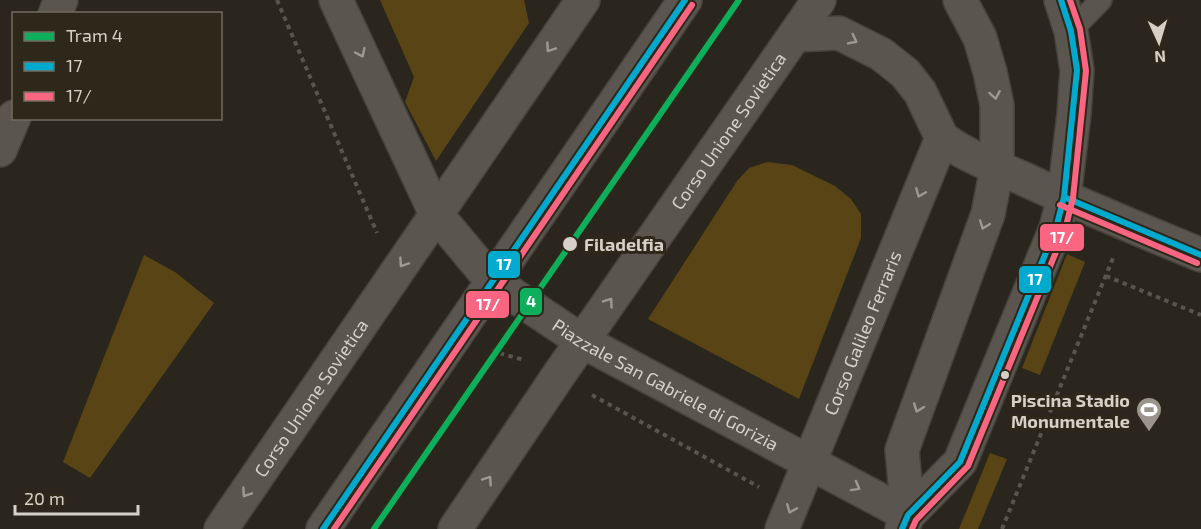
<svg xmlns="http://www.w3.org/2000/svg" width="1201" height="529" font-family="'Exo 2',sans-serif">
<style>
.green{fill:#584414}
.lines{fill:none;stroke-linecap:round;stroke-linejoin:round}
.lane-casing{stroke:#45413b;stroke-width:24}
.street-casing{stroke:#45413b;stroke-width:36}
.secondary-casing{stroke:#45413b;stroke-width:36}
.path{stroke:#585550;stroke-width:4;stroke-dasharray:4.5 4.5;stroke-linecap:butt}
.lane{stroke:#5a564f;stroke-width:21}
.street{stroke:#5a564f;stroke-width:33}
.secondary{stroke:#5a564f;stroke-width:33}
.bus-1-casing{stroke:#2e281a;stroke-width:10}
.bus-2-casing{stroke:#2e281a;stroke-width:10}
.bus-1{stroke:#00a9ce;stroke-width:6}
.bus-2{stroke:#fa6682;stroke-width:6}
.tram-1-casing{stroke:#2e281a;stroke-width:10}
.tram-1{stroke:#0daf5c;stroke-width:6}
.oneway{stroke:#9e9a92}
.stop-dot{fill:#d5d1c8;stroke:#2e281a;stroke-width:2}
.labels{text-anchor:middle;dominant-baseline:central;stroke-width:6;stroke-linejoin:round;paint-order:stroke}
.street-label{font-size:18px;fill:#d5d1c8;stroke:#2e281a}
.stop-label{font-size:18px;font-weight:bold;fill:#d5d1c8;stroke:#2e281a;text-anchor:start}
.poi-label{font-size:18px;font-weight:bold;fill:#d5d1c8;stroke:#2e281a;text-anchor:end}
.line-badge{stroke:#2e281a;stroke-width:2}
.badge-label{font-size:16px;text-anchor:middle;font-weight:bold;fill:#fff}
</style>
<rect width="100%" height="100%" fill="#2a261e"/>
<g class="green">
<polygon points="380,0 524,0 529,23 436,161 405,102 414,77"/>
<polygon points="767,162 792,165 835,186 851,199 861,214 861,238 799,399 648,319 737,181 749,168"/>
<polygon points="1067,254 1085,262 1040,375 1022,368"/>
<polygon points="144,255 175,272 214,303 90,478 63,462"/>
<polygon points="990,453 1007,459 978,529 959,529"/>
</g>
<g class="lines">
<defs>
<polyline id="lane" points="1071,31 1101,0"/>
<g id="street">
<path id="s1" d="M336,0L436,214L492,281L582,341L908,515"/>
<polyline points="55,14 61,0"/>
<polyline points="796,35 839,33 881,54 905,73 920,92 942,138"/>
<path d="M942,138C965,156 997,167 1024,179C1082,206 1141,230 1201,255"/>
<polyline points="0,150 14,117"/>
<path id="s2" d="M221,529L583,0"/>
<path id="s3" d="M455,529L558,376L819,0"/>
<path id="s4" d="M782,529L942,138"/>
</g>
<g id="secondary">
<polyline points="908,515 902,450 988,214 997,168 997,105 990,72 980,38 960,0"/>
<polyline points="323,529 685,0"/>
<polyline points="902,529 908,515 960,462 1056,228 1064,197 1074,114 1077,70 1071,31 1061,0"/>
</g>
</defs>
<use href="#lane" class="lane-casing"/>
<use href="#street" class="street-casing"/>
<use href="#secondary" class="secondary-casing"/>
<g class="path">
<polyline points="277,0 377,233"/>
<polyline points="1106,276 1201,315"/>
<polyline points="491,351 524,360"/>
<polyline points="592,395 759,487"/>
<polyline points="1002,529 1113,258"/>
</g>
<use href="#lane" class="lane"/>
<use href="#street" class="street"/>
<use href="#secondary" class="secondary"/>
<defs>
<g id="bus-1">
<polyline points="1064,197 1201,255"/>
<polyline points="323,529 685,0"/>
<polyline points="902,529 908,515 960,462 1056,228 1064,197 1077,70 1071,31 1061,0"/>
</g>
<g id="bus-2">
<polyline points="1060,205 1197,263"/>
<polyline points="334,529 692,5"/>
<polyline points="912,529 916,520 968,466 1065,230 1073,198 1086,71 1080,29 1070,0"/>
</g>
</defs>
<use href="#bus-1" class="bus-1-casing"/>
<use href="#bus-2" class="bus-2-casing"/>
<use href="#bus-1" class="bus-1"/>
<use href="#bus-2" class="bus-2"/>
<defs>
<polyline id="tram-1" points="374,529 739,0"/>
</defs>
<use href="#tram-1" class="tram-1-casing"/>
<use href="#tram-1" class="tram-1"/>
</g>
<defs><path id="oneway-chevron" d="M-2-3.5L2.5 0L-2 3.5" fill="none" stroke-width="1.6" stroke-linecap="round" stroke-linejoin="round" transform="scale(1.5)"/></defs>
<g class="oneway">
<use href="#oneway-chevron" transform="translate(853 40) rotate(27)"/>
<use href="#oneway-chevron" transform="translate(550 48) rotate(124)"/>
<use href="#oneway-chevron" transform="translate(361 53) rotate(65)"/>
<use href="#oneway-chevron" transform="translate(995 95) rotate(80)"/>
<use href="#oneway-chevron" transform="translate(920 193) rotate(112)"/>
<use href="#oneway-chevron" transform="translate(984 225) rotate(110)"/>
<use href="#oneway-chevron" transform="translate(403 263) rotate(124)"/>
<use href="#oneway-chevron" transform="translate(609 302) rotate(-55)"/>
<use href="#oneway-chevron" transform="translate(918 408) rotate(110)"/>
<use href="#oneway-chevron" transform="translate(488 480) rotate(-56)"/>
<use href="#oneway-chevron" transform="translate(856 487) rotate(29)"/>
<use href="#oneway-chevron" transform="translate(246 493) rotate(124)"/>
<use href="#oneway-chevron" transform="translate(791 509) rotate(112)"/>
</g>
<defs>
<symbol id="stadium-pin" viewBox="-11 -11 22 30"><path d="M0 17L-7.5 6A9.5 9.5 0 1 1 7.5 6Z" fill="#99958c" stroke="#2e281a"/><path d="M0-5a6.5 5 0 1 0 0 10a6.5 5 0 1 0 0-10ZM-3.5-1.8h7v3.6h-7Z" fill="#fff"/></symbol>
</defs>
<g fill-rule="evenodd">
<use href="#stadium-pin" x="1134" y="395" width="30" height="40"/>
</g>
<g class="stop-dot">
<circle cx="570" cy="244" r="8"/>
<circle cx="1005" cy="375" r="5"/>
</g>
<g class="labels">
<g class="street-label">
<text stroke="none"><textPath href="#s3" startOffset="483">Corso Unione Sovietica</textPath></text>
<text stroke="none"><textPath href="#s4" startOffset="212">Corso Galileo Ferraris</textPath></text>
<text stroke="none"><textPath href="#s1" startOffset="526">Piazzale San Gabriele di Gorizia</textPath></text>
<text stroke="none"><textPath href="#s2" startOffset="159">Corso Unione Sovietica</textPath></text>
</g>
<g class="stop-label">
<text x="584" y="244">Filadelfia</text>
</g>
<g class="poi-label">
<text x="1130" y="400">Piscina Stadio<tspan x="1130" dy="21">Monumentale</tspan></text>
</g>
</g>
<g class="line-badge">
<rect x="1039" y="223" width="46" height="29" rx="6" fill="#fa6682"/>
<rect x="487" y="250" width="34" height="29" rx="6" fill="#00a9ce"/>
<rect x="1018" y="265" width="34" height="29" rx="6" fill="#00a9ce"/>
<rect x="519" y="287" width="24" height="29" rx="6" fill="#0daf5c"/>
<rect x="465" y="290" width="45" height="29" rx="6" fill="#fa6682"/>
</g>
<g class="badge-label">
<text x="1062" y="243">17/</text>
<text x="504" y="270">17</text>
<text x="1035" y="285">17</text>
<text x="531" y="307">4</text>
<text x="488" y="310">17/</text>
</g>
<rect x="12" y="12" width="210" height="108" fill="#2e281a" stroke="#716c60" stroke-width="1.5"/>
<rect x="24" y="32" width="30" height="9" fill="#0daf5c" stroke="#716c60" stroke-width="1.5"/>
<text x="66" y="42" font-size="18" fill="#d5d1c8">Tram 4</text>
<rect x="24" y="62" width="30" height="9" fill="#00a9ce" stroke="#716c60" stroke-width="1.5"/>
<text x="66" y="72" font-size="18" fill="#d5d1c8">17</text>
<rect x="24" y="92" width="30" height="9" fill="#fa6682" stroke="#716c60" stroke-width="1.5"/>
<text x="66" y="102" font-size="18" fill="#d5d1c8">17/</text>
<g transform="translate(1159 42) rotate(176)" stroke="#2e281a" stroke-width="4.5" paint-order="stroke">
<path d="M0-4.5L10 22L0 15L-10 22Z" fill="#d5d1c8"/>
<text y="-9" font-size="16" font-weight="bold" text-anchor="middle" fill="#d5d1c8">N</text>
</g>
<path d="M15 505v9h123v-9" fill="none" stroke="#d5d1c8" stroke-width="3"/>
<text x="24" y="505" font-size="18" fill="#d5d1c8" stroke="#2e281a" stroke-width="4.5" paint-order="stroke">20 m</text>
</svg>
